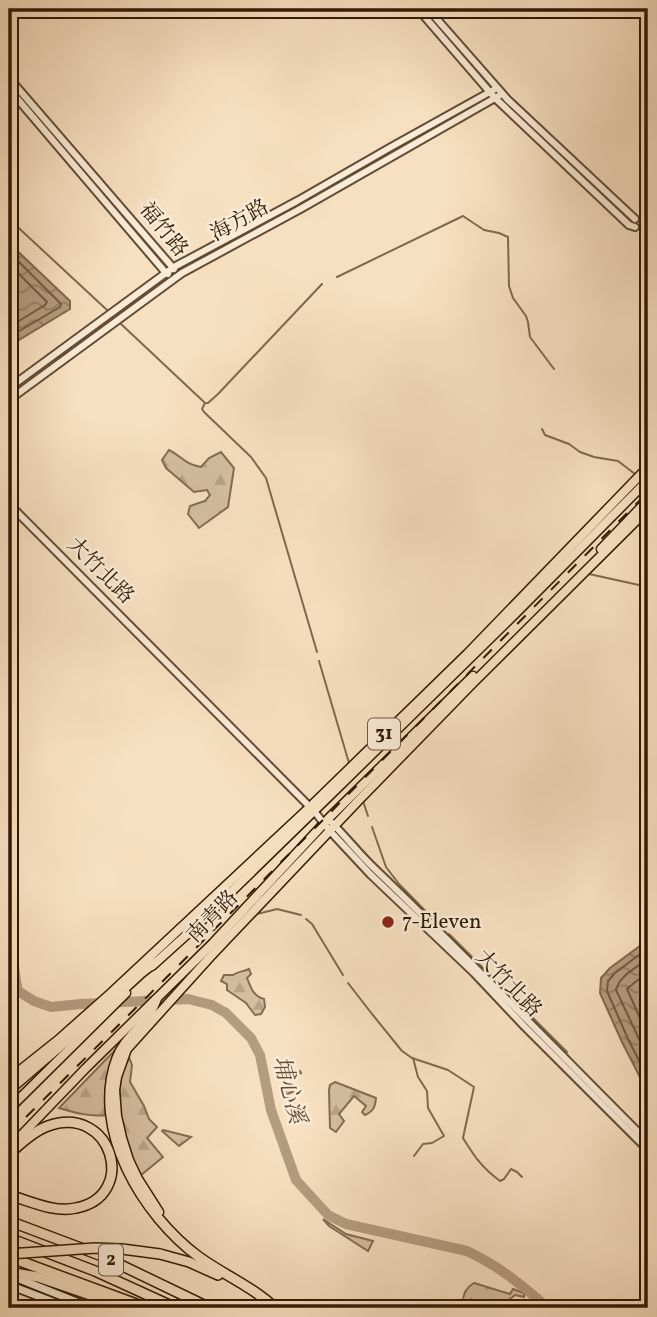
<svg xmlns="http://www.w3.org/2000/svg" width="657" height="1317" font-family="Vollkorn,'Noto Serif TC',serif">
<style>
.forest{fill:url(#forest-firs);stroke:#836c52;stroke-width:2}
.water{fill:url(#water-waves);stroke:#80684e;stroke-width:2}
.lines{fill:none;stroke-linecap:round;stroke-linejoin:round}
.shore{stroke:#725a42;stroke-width:2}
.stream{stroke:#80684e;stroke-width:2}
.river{stroke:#b49c80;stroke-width:10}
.tertiary-casing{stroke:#624b32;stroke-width:10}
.secondary-casing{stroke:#311903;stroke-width:10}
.primary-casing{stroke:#311903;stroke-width:11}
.motorway-casing{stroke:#311903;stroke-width:12}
.tertiary{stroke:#faebd7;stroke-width:6}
.secondary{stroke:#faebd7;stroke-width:7}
.primary{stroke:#f7e0c1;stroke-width:8}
.motorway{stroke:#f7e0c1;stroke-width:9}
.rail{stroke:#311903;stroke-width:2;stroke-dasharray:12 12;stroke-linecap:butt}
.motorway-bridge-casing{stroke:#311903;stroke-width:12;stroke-linecap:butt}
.motorway-bridge{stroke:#f7e0c1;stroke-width:9}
.poi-dot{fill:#8f2418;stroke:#faebd7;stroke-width:2.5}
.labels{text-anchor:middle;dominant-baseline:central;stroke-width:5;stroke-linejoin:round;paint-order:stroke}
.shield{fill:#faebd7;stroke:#6d5843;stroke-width:2}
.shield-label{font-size:19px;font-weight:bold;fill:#311903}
.street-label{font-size:21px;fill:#311903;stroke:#faebd7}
.poi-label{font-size:21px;fill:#311903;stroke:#faebd7;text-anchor:start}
.water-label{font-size:23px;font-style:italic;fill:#654d35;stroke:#faebd7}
</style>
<defs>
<pattern id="forest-firs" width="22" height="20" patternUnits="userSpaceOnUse" patternTransform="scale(1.75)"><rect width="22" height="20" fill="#d5bea1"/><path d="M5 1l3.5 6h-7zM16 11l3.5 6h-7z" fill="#b7a389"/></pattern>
<pattern id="water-waves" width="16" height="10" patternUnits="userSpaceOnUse" patternTransform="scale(1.75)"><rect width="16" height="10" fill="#b49c80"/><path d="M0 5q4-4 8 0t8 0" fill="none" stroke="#937e67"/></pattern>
</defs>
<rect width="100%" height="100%" fill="#f7e0c1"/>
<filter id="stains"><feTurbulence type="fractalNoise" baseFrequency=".00286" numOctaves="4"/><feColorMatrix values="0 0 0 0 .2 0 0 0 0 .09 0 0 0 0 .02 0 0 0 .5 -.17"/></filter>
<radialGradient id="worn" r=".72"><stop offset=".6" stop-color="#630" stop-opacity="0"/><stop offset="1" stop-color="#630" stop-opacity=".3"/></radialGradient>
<g class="forest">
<path d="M169,450C183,457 184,464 201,467L209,458L221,452L234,468L228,507L199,528L188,514L190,506L205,501L210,495L207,490L194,492L166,468L162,460Z"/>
<path d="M249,969L251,974L247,978C251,988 253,996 264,999L265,1007L261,1014L255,1015L246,1003L227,990V984L221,981L224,975H233C238,971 243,972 249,969Z"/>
<path d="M114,1051C113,1059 109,1065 108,1073C105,1087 106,1101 107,1115C90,1117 75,1113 59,1108Z"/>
<path d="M129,1057L132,1065L130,1082L144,1106L149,1119L157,1127L147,1138L163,1157L140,1176C134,1164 129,1152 125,1139C120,1120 115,1073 129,1057Z"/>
<polygon points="300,1071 301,1073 290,1078 295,1091 285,1095 282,1080 288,1075"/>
<path d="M335,1082L376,1098C375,1107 374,1111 365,1115L362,1112L366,1106L354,1096L339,1114L344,1121L336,1132L330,1128L329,1090L330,1085Z"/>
<polygon points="163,1130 191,1137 179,1146 162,1131"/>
<polygon points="323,1219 346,1234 373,1241 368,1251 329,1226"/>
<path d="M474,1283L510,1294L513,1289L524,1293V1297L515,1295L510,1299L508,1306L474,1301L463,1306C462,1295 465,1288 474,1283Z"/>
</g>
<g class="water">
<polygon points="9,243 70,301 70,309 9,346"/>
<polygon points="648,940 648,1087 644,1085 622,1042 600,993 601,978 610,968"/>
</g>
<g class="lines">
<g class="shore">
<polyline points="9,252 61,304 60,307 9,337"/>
<polyline points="9,264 47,302 45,305 9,327"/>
<polyline points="648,948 615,973 608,981 607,991 628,1039 648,1078"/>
<path d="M648,959C637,967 619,976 616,990L648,1058"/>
<polyline points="648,972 629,987 627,989 648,1036"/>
</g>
<g class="stream">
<polyline points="9,219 107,310"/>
<polyline points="337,277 463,216 484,230 499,233 508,237 509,286 513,298 526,316 528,322 530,337 554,369"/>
<polyline points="121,324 204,402"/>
<polyline points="205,403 202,409 204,412 251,457 266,478 317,652"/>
<polyline points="206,403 208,403 218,394 322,284"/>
<polyline points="542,429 545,435 569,444 580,452 594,457 618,461 635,474"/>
<polyline points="589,574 648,587"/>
<polyline points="319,661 349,763"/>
<polyline points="363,801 368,816"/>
<polyline points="372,827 386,867 399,884 442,928"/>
<polyline points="257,914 277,909 301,915"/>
<polyline points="306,919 312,924 343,975"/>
<polyline points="449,934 567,1052"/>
<path d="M348,983L372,1014L402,1051L412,1058L448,1070L474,1087L463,1138C475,1157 481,1167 500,1181L504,1179L511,1169L517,1172L522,1177"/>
<polyline points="413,1058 418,1077 427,1091 428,1108 444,1136 432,1143 423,1144 414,1156"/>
<polyline points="646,1131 648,1134"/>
</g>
<path class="river" d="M9,920C14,944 12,968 18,991L34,1001L51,1007L81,1004L188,999L212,1005L226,1013L251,1038L260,1055L271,1110L296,1180L328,1215L346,1224L467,1251C499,1266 522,1285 548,1308"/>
<defs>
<g id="tertiary">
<polyline points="418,9 495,98 629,225 635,227"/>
<polyline points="428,9 508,100 635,219"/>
<polyline points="9,78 174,269"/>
<polyline points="9,89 166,273 168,274"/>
<polyline points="9,388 174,267 297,201 391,147 497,88"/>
<polyline points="9,400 182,273 302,208 502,94"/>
<polyline points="9,504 314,811 330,831 371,875 474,973 524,1026 648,1150"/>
<path d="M332,823C347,838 360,855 376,870C469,959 557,1051 648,1142"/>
</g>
<g id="secondary">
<polyline points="9,1275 92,1308"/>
<polyline points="9,1285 69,1308"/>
</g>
<g id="primary">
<polyline points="601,549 648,500"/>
<polyline points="152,966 193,929 314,811 516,613 648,480"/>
<polyline points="9,1079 58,1040 111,993 310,807 467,654 648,467"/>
<polyline points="9,1109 126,993"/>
<polyline points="9,1148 86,1068 213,943 330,817 473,676"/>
<polyline points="159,1212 138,1179 129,1160 122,1138 117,1116 115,1090 117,1077 127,1049 210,957 359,800 472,684 648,509"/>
</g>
<g id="motorway">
<path d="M156,1000C153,1007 150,1014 146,1019C136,1032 123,1042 117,1058C90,1129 143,1216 199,1257C224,1275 253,1287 275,1308"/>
<polyline points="9,1090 88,1022 141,973 154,963"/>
<path d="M9,1154C20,1144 34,1131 48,1126C112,1103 139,1196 76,1208C54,1213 30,1201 9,1195"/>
<polyline points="9,1221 102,1256 210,1308"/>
<polyline points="9,1238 95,1271 176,1308"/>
<polyline points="160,1254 189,1262 218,1275"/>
<polyline points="9,1257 147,1308"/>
<polyline points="9,1272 38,1277 128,1308"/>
</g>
</defs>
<use href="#tertiary" class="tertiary-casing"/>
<use href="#secondary" class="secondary-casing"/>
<use href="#primary" class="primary-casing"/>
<use href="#motorway" class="motorway-casing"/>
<use href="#tertiary" class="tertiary"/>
<use href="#secondary" class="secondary"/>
<use href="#primary" class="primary"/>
<use href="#motorway" class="motorway"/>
<polyline class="rail" points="9,1134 189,955 648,492"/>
<defs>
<polyline id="motorway-bridge" points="9,1254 95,1248 122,1249 160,1254"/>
</defs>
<use href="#motorway-bridge" class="motorway-bridge-casing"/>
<use href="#motorway-bridge" class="motorway-bridge"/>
</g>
<circle class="poi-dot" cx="388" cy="922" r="7"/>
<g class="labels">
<g class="shield">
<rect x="368" y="718.5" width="32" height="31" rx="5"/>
<rect x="99" y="1244.5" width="24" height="31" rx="5"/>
</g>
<g class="shield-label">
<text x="384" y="734">31</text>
<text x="111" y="1260">2</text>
</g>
<g class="street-label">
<text transform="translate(240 221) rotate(-29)">海方路</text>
<text transform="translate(163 230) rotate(51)">福竹路</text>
<text transform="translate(100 571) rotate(45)">大竹北路</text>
<text transform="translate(213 917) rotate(-46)">南青路</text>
<text transform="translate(508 984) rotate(46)">大竹北路</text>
</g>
<g class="poi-label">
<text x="402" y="922">7-Eleven</text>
</g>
<g class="water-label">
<text transform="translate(288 1090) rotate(75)">埔心溪</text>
</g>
</g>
<rect width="657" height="1317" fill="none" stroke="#f7e0c1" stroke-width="35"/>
<rect x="10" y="10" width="636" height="1296" fill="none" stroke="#311903" stroke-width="3.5"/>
<rect x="18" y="18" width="622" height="1282" fill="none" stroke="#311903" stroke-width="2"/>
<rect width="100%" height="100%" filter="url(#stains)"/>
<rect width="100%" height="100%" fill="url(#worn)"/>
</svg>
